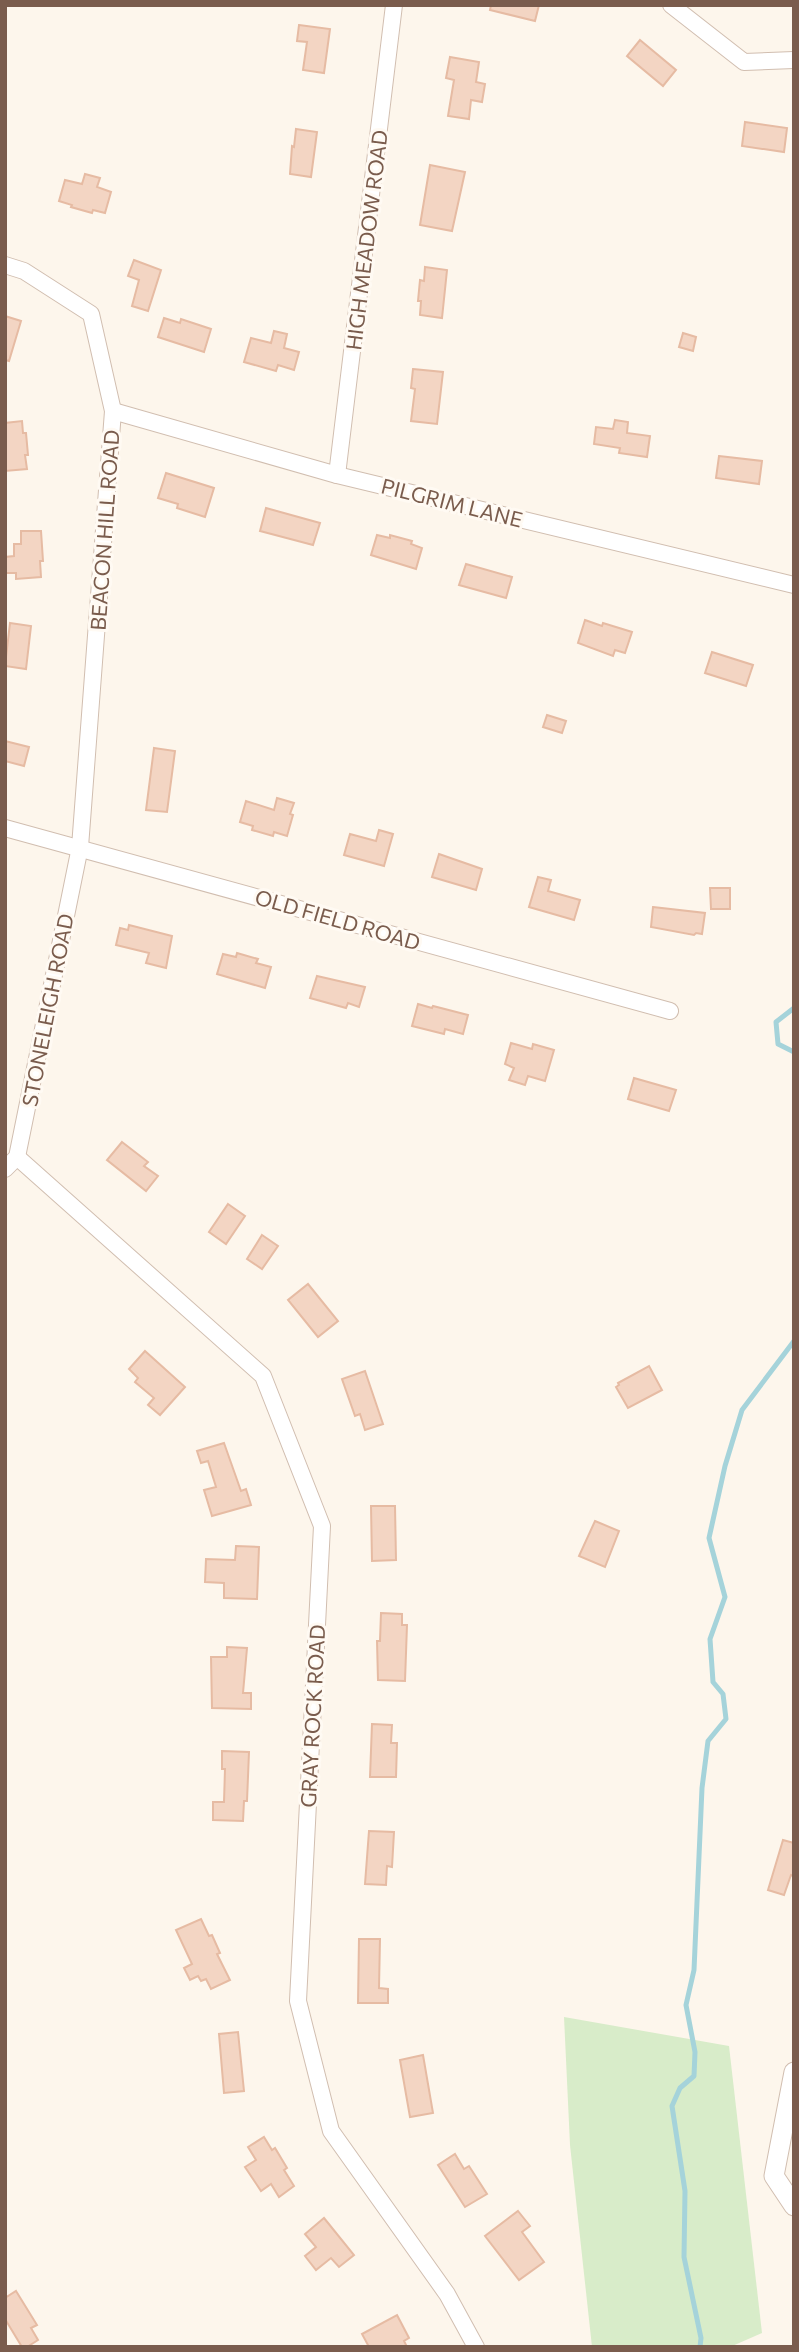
<svg xmlns="http://www.w3.org/2000/svg" width="799" height="2352" font-family="Commissioner,sans-serif">
<style>
.green{fill:#d8ecc9}
.lines{fill:none;stroke-linecap:round;stroke-linejoin:round}
.stream{stroke:#a5d3da;stroke-width:5}
.building{fill:#f3d5c3;stroke:#e6bba3;stroke-width:2}
.minor-casing{stroke:#d1beb0;stroke-width:18}
.tertiary-casing{stroke:#d1beb0;stroke-width:21}
.minor{stroke:#fff;stroke-width:16}
.tertiary{stroke:#fff;stroke-width:19}
.labels{text-anchor:middle;dominant-baseline:central;stroke-width:6;stroke-linejoin:round;paint-order:stroke}
.street-label{font-size:21px;fill:#7a5c4d;stroke:#fffaf3}
</style>
<rect width="100%" height="100%" fill="#fdf6ec"/>
<polygon class="green" points="564,2017 729,2046 762,2333 730,2347 592,2347 570,2145"/>
<g class="lines">
<g class="stream">
<polyline points="794,1008 776,1022 778,1044 794,1052"/>
<polyline points="700,2347 701,2338 684,2257 685,2191 672,2106 680,2088 694,2076 695,2052 686,2005 694,1970 702,1788 708,1741 726,1719 723,1694 713,1682 710,1639 725,1597 709,1538 725,1466 742,1410 794,1341"/>
</g>
</g>
<g class="building">
<polygon points="491,5 539,5 535,21 490,10"/>
<polygon points="299,25 330,29 324,73 303,70 307,42 297,41"/>
<polygon points="640,40 676,70 663,86 627,56"/>
<polygon points="450,57 479,62 476,82 485,84 482,102 471,100 469,119 448,116 454,80 446,78"/>
<polygon points="745,122 787,128 784,152 742,146"/>
<polygon points="296,129 317,132 311,177 290,174 292,146 294,147"/>
<polygon points="430,165 465,172 452,231 420,225"/>
<polygon points="85,174 100,178 97,187 111,192 105,213 93,210 92,213 71,207 72,205 59,201 65,180 82,184"/>
<polygon points="134,260 161,270 148,311 132,306 139,280 128,276"/>
<polygon points="425,267 447,270 442,318 420,315 421,301 418,301 420,280 424,281"/>
<polygon points="5,316 21,321 9,361 5,360"/>
<polygon points="164,318 180,323 181,319 211,329 204,352 158,337"/>
<polygon points="274,331 287,334 284,348 299,352 294,370 278,365 276,371 244,362 251,338 271,343"/>
<polygon points="683,333 696,337 693,351 679,347"/>
<polygon points="413,369 443,372 437,424 411,421 415,389 411,388"/>
<polygon points="615,420 628,422 627,433 650,436 647,457 619,453 620,448 594,444 596,427 613,429"/>
<polygon points="22,421 23,433 26,433 28,455 25,455 27,469 5,471 5,423"/>
<polygon points="719,456 762,461 759,484 716,478"/>
<polygon points="166,473 214,488 205,517 177,508 178,504 158,498"/>
<polygon points="266,508 320,523 313,545 260,531"/>
<polygon points="21,531 41,531 43,561 40,561 41,577 16,579 16,573 5,573 5,557 14,556 14,544 21,544"/>
<polygon points="377,535 390,538 390,535 412,541 411,544 422,548 416,569 371,555"/>
<polygon points="466,564 512,577 506,598 459,585"/>
<polygon points="585,620 602,626 603,623 632,632 625,653 615,650 613,656 578,643"/>
<polygon points="10,623 31,626 26,669 5,666"/>
<polygon points="712,652 753,665 746,686 705,673"/>
<polygon points="547,715 566,721 562,733 543,727"/>
<polygon points="5,741 29,747 24,766 5,761"/>
<polygon points="154,748 175,751 167,812 146,810"/>
<polygon points="277,798 294,803 290,814 293,815 287,836 274,832 273,836 252,830 253,826 240,822 246,801 274,810"/>
<polygon points="379,830 393,834 384,866 344,855 350,834 376,841"/>
<polygon points="439,854 482,869 476,890 432,877"/>
<polygon points="538,877 551,880 548,891 580,900 574,920 529,907"/>
<polygon points="710,888 730,888 730,909 711,909"/>
<polygon points="653,907 705,913 702,934 696,933 694,935 651,927"/>
<polygon points="129,925 172,936 166,968 146,963 149,953 116,945 120,928 128,930"/>
<polygon points="237,953 258,959 256,963 271,967 265,988 217,974 223,954 236,957"/>
<polygon points="317,976 365,987 359,1007 348,1003 346,1008 310,998"/>
<polygon points="418,1004 432,1008 433,1006 468,1015 463,1034 445,1029 444,1034 412,1026"/>
<polygon points="511,1043 532,1049 533,1044 554,1050 545,1081 528,1076 525,1085 509,1080 514,1068 505,1064"/>
<polygon points="634,1078 676,1090 669,1111 628,1099"/>
<polygon points="122,1142 148,1162 144,1166 158,1176 146,1191 107,1160"/>
<polygon points="228,1204 245,1216 226,1244 209,1232"/>
<polygon points="262,1235 278,1246 262,1269 247,1259"/>
<polygon points="308,1284 338,1321 318,1337 288,1300"/>
<polygon points="145,1351 185,1387 160,1415 148,1405 154,1398 135,1382 138,1378 129,1369"/>
<polygon points="649,1366 662,1390 628,1408 616,1387 619,1385 618,1383"/>
<polygon points="365,1371 383,1424 365,1430 360,1414 355,1416 342,1379"/>
<polygon points="224,1443 241,1491 246,1489 251,1505 212,1516 204,1490 216,1487 208,1461 201,1463 197,1451"/>
<polygon points="371,1506 395,1506 396,1560 372,1561"/>
<polygon points="595,1521 619,1531 605,1567 579,1556"/>
<polygon points="236,1546 259,1547 257,1599 224,1598 224,1583 205,1582 206,1559 235,1560"/>
<polygon points="381,1613 402,1614 402,1625 407,1625 405,1681 378,1680 377,1641 380,1641"/>
<polygon points="227,1647 247,1648 243,1693 251,1693 251,1709 212,1708 211,1657 227,1657"/>
<polygon points="372,1724 392,1725 391,1743 397,1743 396,1777 370,1777"/>
<polygon points="222,1751 249,1752 247,1801 244,1801 243,1821 213,1820 213,1802 224,1802 225,1769 222,1769"/>
<polygon points="369,1831 394,1832 392,1867 387,1866 386,1885 365,1884"/>
<polygon points="783,1840 794,1843 794,1876 791,1875 784,1895 768,1890"/>
<polygon points="201,1919 209,1936 212,1935 220,1953 217,1954 230,1980 211,1989 206,1979 201,1981 198,1976 190,1980 184,1968 192,1964 176,1930"/>
<polygon points="359,1939 380,1939 379,1988 388,1989 388,2003 358,2003"/>
<polygon points="238,2032 244,2091 224,2093 219,2034"/>
<polygon points="423,2055 433,2113 410,2117 400,2060"/>
<polygon points="264,2137 272,2150 275,2148 287,2168 284,2170 294,2186 279,2197 271,2184 261,2191 245,2167 256,2160 248,2147"/>
<polygon points="455,2154 464,2169 469,2166 487,2194 465,2207 438,2165"/>
<polygon points="518,2211 530,2226 522,2232 544,2262 519,2280 485,2236"/>
<polygon points="324,2218 354,2255 339,2267 331,2258 316,2270 305,2256 316,2247 305,2234"/>
<polygon points="16,2291 37,2325 31,2328 38,2340 27,2347 22,2347 5,2319 5,2298"/>
<polygon points="397,2315 409,2338 404,2341 407,2347 369,2347 362,2334"/>
</g>
<g class="lines">
<defs>
<g id="minor">
<polyline points="671,5 744,62 794,60"/>
<polyline points="5,265 24,271 91,314 113,411 80,847 17,1157 5,1169"/>
<polyline points="113,411 337,475 794,585"/>
<polyline points="337,475 394,5"/>
<polyline points="5,828 670,1011"/>
<polyline points="17,1157 263,1376 322,1526 298,2001 331,2131 447,2294 476,2347"/>
</g>
<polyline id="tertiary" points="794,2072 774,2176 794,2206"/>
</defs>
<use href="#minor" class="minor-casing"/>
<use href="#tertiary" class="tertiary-casing"/>
<use href="#minor" class="minor"/>
<use href="#tertiary" class="tertiary"/>
</g>
<g class="labels">
<g class="street-label">
<text transform="translate(366 240) rotate(-83)">HIGH MEADOW ROAD</text>
<text transform="translate(452 502) rotate(14)">PILGRIM LANE</text>
<text transform="translate(104 530) rotate(-86)">BEACON HILL ROAD</text>
<text transform="translate(338 919) rotate(16)">OLD FIELD ROAD</text>
<text transform="translate(47 1010) rotate(-79)">STONELEIGH ROAD</text>
<text transform="translate(312 1716) rotate(-87)">GRAY ROCK ROAD</text>
</g>
</g>
<rect width="799" height="2352" fill="none" stroke="#7a5c4d" stroke-width="14"/>
</svg>
